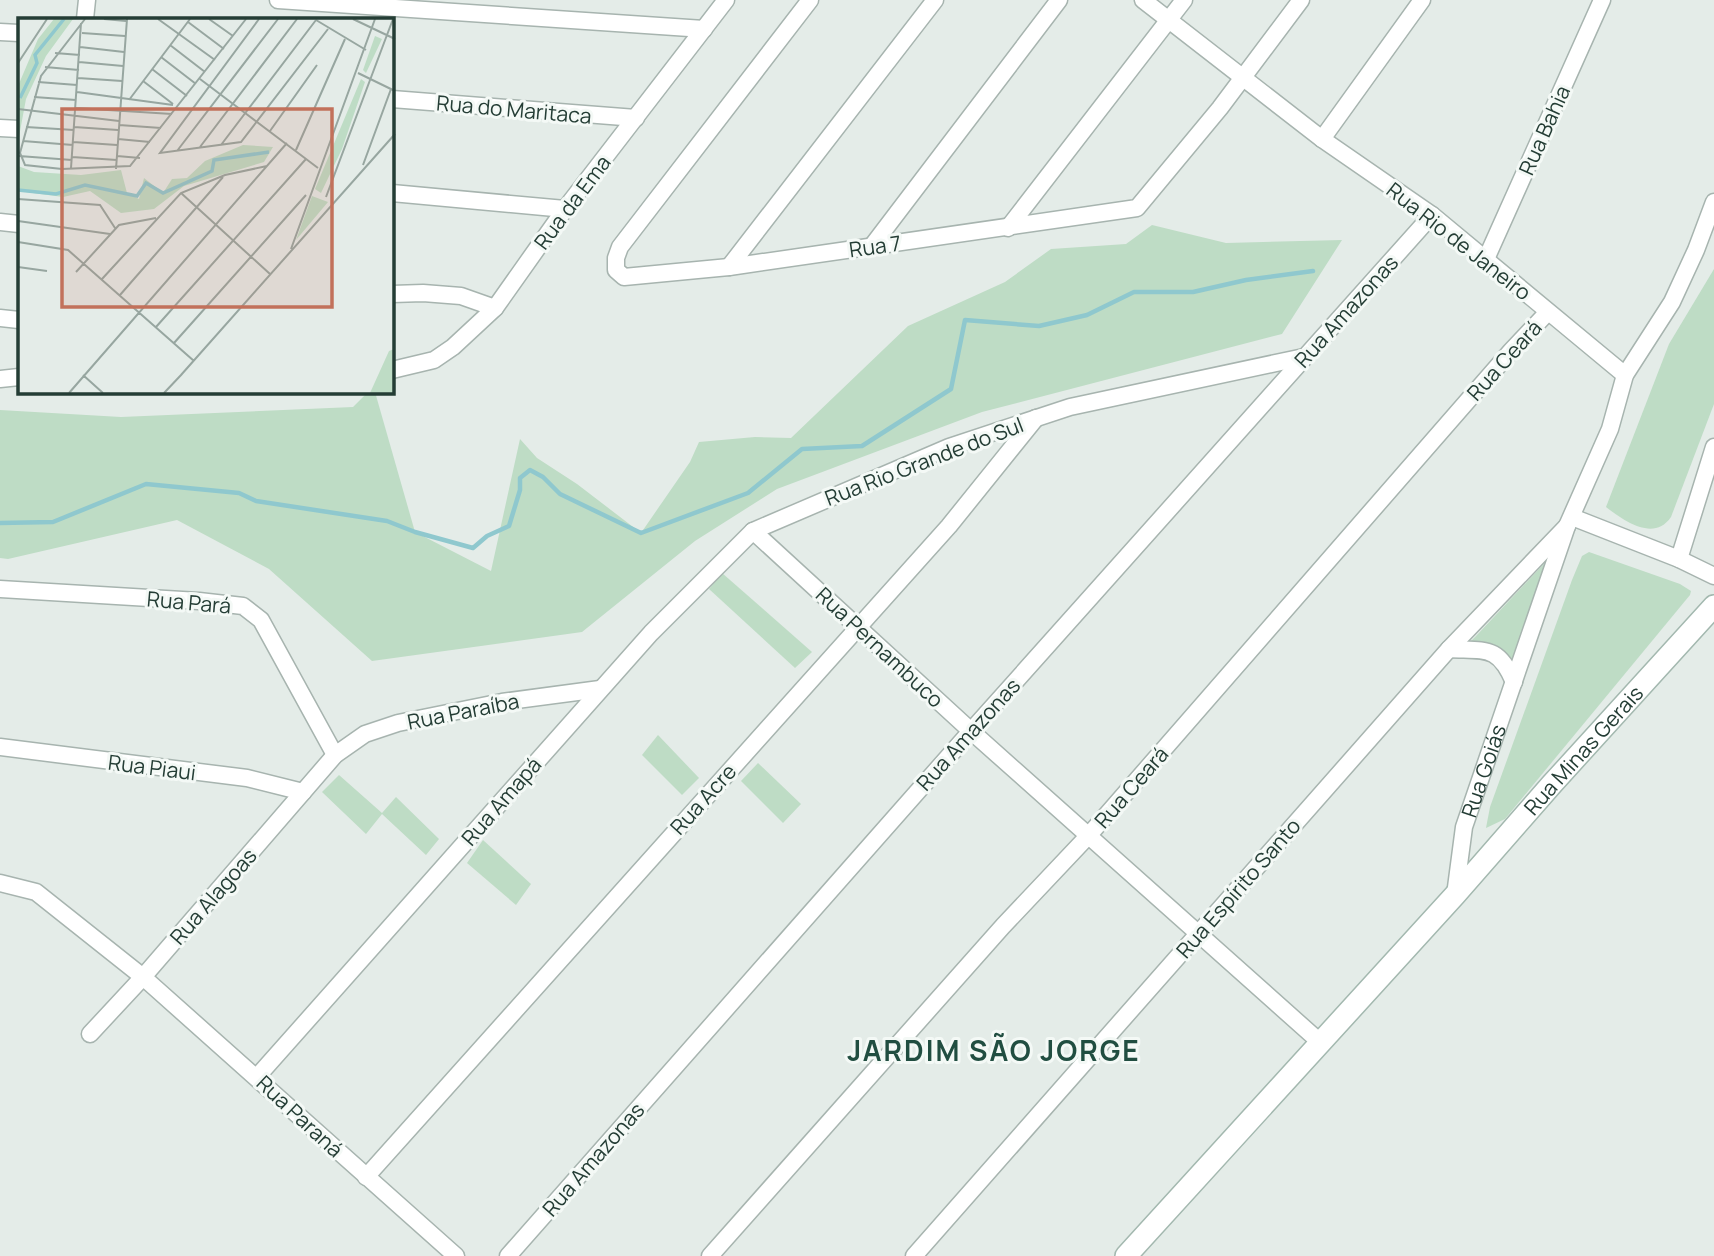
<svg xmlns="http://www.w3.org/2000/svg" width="1714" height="1256" font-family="Manrope,sans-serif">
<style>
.green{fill:#bedcc5}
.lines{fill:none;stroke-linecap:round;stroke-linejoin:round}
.stream{stroke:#8fc8ce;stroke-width:4.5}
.street-casing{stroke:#a7b4af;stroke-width:19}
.secondary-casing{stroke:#a3b8af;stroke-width:24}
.street{stroke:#fff;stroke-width:16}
.secondary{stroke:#fff;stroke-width:21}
.labels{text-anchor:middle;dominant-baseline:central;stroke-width:6;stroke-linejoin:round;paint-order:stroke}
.street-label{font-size:21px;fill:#243d35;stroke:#f4f9f6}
.district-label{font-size:28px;font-weight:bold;letter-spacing:2px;fill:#214e41;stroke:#f4f9f6}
.inset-river{fill:none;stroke:#8fc8ce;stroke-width:3.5}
.inset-road{fill:none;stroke:#97a6a0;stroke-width:2}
.view{fill:#c2715b;fill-opacity:0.15;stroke:#c2715b;stroke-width:3.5}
.inset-edge{fill:none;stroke:#243d35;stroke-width:3.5}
</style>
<rect width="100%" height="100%" fill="#e4ece8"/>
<g class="green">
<polygon points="1152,225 1226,243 1342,240 1282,334 982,412 777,489 695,541 582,632 372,661 269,569 177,520 8,559 0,558 0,410 121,417 353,407 368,392 375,392 415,532 491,571 520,439 537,458 577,484 641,533 690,462 699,442 755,437 791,438 908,326 1005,282 1051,249 1126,244"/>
<path d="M1714,269V404L1671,517C1654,542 1624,521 1606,507L1669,344Z"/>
<polygon points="1589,552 1680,584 1691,591 1690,595 1505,819 1486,828 1490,807 1572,580 1582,556"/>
<polygon points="1553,554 1517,667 1465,647 1477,635"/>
<polygon points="722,573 812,652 795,668 709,589"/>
<polygon points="658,735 699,778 682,795 642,755"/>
<polygon points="758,763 801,804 783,823 741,781"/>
<polygon points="339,775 382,813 396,797 439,839 426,855 382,814 366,834 322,792"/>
<polygon points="483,840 531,884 516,905 467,863"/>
</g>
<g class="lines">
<polyline class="stream" points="0,523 53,522 146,484 239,493 256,501 387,521 415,532 473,548 487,536 509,526 520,490 520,478 530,470 543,477 560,494 641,533 748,493 802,449 862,446 951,389 965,320 1039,326 1087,315 1134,292 1193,292 1246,280 1313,271"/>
<defs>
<g id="street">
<polyline points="278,0 704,29"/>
<polyline points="810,0 620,247 616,258 616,270 624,277 729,267 1137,208 1220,108 1301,0"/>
<polyline points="1143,0 1322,139 1432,215 1625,375"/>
<polyline points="85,19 87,0"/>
<polyline points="0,32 19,33"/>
<polyline points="392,99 636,118"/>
<polyline points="0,128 19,129"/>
<polyline points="1322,139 1422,0"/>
<polyline points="392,193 565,209"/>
<polyline points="0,222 19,224"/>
<polyline points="1008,228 1184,0"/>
<polyline points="872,246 1059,0"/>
<polyline points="1486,259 1602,0"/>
<polyline points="729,267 935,0"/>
<polyline points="392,294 423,293 461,296 495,308"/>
<polyline points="0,318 19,320"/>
<polyline points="392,370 434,360 453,347 495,308 565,209 726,0"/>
<polyline points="0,379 19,377"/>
<polyline points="1572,517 1679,559 1714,576"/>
<polyline points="753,531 971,731 1321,1043"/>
<polyline points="1679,559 1714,447"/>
<polyline points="0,589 199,601 243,606 261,620 335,755"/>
<path d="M1449,649C1486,651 1498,645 1514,682"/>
<polyline points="0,747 247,778 303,792"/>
<polyline points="0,883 36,892 143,977 456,1256"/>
<path id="s1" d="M1455,895L1464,827L1567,526L1610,429L1625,375L1672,302L1696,250L1714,202"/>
<polyline points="90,1034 143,977 335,755 365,734 398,723 502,702 600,689"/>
<polyline points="257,1077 651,633 753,531 949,447 1070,407 1304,357"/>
<polyline points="366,1177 949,526 1036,418"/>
<polyline points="508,1256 971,731 1432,215"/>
<polyline points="710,1256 1003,926 1089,835 1511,351 1547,313"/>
<polyline points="914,1256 1449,649 1567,526"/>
</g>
<g id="secondary">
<path id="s2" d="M1126,1256L1455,895L1552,784L1714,606"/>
</g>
</defs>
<use href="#street" class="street-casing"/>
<use href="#secondary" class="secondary-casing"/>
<use href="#street" class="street"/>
<use href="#secondary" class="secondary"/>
</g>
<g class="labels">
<g class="street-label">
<text transform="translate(514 109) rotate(5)">Rua do Maritaca</text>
<text transform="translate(1544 130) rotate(-66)">Rua Bahia</text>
<text transform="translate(572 202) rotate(-53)">Rua da Ema</text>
<text transform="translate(1459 241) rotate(38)">Rua Rio de Janeiro</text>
<text transform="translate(875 246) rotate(-8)">Rua 7</text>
<text transform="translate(1346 311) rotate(-48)">Rua Amazonas</text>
<text transform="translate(1504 360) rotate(-48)">Rua Ceará</text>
<text transform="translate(924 461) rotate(-21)">Rua Rio Grande do Sul</text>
<text transform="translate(189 602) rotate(5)">Rua Pará</text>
<text transform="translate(880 647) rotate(43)">Rua Pernambuco</text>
<text transform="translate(463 711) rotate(-11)">Rua Paraíba</text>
<text transform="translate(968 734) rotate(-48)">Rua Amazonas</text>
<text stroke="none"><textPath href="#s2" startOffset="682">Rua Minas Gerais</textPath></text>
<text transform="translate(152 767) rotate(7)">Rua Piaui</text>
<text stroke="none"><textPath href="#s1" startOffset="128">Rua Goiás</textPath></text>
<text transform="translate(1131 787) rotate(-49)">Rua Ceará</text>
<text transform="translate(703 799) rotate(-48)">Rua Acre</text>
<text transform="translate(501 801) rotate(-49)">Rua Amapá</text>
<text transform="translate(1238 888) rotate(-49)">Rua Espírito Santo</text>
<text transform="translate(213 896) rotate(-49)">Rua Alagoas</text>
<text transform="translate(300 1116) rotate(43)">Rua Paraná</text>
<text transform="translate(593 1159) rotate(-49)">Rua Amazonas</text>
</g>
<g class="district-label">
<text x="994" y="1050">JARDIM SÃO JORGE</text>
</g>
</g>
<g transform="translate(18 18)">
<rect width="376" height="376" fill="#e4ece8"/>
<path d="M36,1H55L28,38L8,81L0,124V68L20,21ZM357,18L364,21L348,55L345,52ZM343,61L347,64L324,131L303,175L297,171ZM225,127L255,129L246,144L166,168L136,191L103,195L72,173L45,179L0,173V148L16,154L63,157L103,152L109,175L121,181L126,160L145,175L154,161L169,160L187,143ZM294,178L310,184L278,222ZM376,331V375H352L371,333Z" fill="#bedcc5"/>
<path class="inset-river" d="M2,80L19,45L17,37L46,1M0,172L38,176L67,167L119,178L128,165L145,175L194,153L196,142L251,134"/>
<path class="inset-road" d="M67,1L23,58L2,135L7,147L44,151L112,148L228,1M86,1L108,3M140,1L197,42M191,1L215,18M241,1L142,135L223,124L310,11M335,1L377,21M298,2L348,32M170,4L206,31M64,15L107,18M152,27L187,54M62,29L106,34M37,35L62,37M143,39L178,66M61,44L105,48M0,45L29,1M27,49L61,52M134,51L169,78M340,55L377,73M60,60L104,63M182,61L300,150M125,63L155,86M20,64L59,67M59,74L155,87M16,79L58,82M111,82L172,1M58,90L154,96M0,91L101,103M101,107L143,110M8,109L56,112M56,109L100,112M252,113L299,47M100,121L132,124M5,123L55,127M55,124L99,127M203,127L298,2M182,129L279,1M278,132L327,21M159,133L260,1M1,138L54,142M99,138L122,140M54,139L99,142M345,147L373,71M53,150L63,5M98,151L109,1M163,175L252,256M308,179L375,1M0,181L82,187L97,210M0,203L92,216M0,224L50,232L176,343M273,231L357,1M0,249L29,253M58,254L101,207L138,200M84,261L163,175L207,157L249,148M102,277L205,159M138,309L288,141M156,325L288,177M65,357L85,375M163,357L377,116M51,375L269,125M146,375L164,356"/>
<path class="view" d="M44,91H314V289H44Z"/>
<rect width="376" height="376" class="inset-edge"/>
</g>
</svg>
